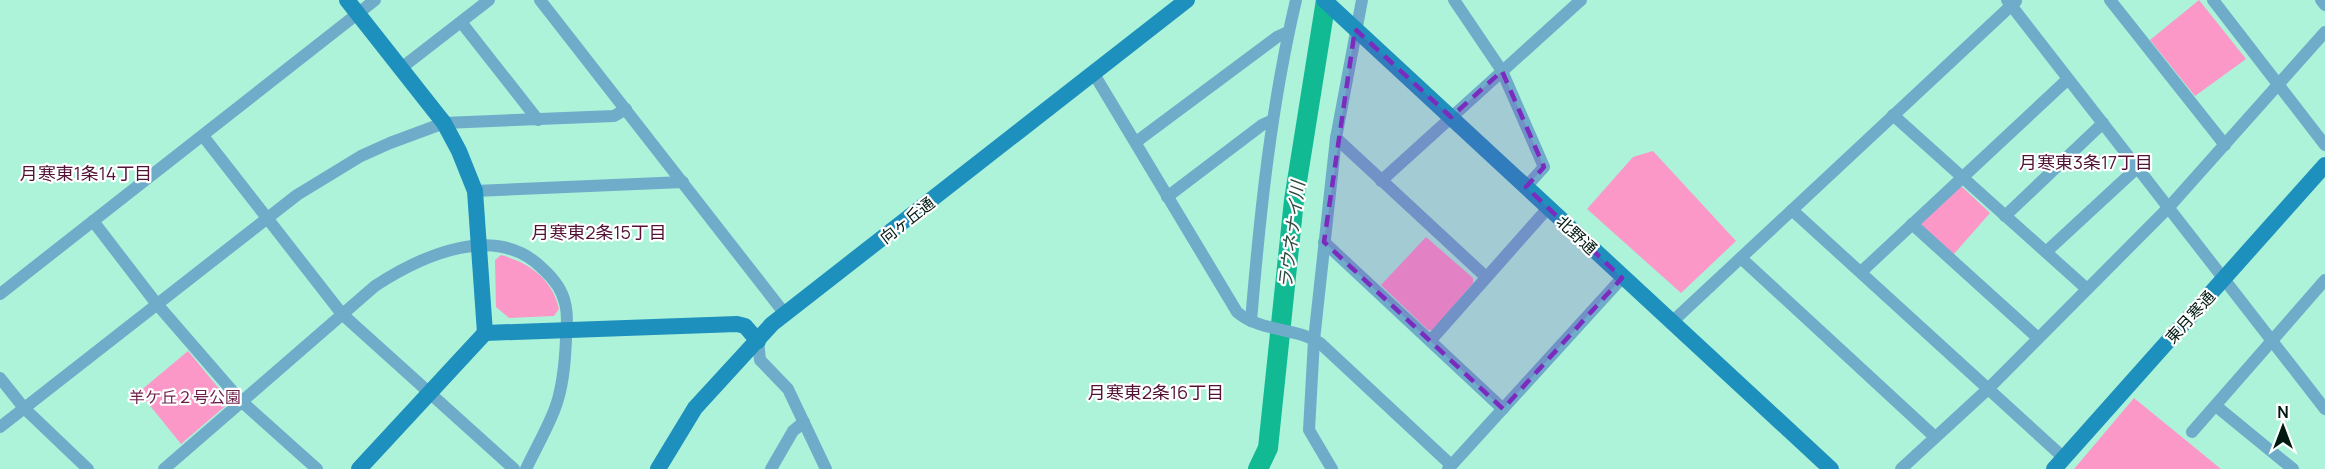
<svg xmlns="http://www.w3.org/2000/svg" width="2325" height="469" font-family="Manrope,'Noto Sans JP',sans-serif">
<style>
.green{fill:#fc98c7}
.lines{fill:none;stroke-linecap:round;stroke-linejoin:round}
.river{stroke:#11ba93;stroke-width:20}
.street{stroke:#6facca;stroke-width:12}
.secondary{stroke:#1e90bd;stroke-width:16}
.marked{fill:#7b2cbf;fill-opacity:0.2;stroke:#7b2cbf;stroke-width:4.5;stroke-dasharray:12 8;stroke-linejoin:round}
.labels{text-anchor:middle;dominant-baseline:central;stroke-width:4.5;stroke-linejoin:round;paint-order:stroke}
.street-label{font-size:16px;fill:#001a12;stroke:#fff}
.park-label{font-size:16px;fill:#6c1e49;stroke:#fff}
.neighbourhood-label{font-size:18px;fill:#521336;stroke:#fff}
.water-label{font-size:18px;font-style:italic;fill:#2c4a3f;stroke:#fff}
</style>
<rect width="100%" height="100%" fill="#adf3da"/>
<g class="green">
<polygon points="2199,0 2246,59 2195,96 2150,40"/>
<polygon points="1653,151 1736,241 1681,293 1587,209 1633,157"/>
<polygon points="1960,185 1990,213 1953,255 1918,224"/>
<polygon points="1426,237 1473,278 1473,283 1433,330 1428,330 1381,285"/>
<path d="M501,255C530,263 552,279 559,309L554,316L509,318L496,307L495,260Z"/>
<polygon points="188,351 230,402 181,444 139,392"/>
<polygon points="2134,398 2221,469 2074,469"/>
</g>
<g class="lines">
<polyline class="river" points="1258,469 1268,448 1294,200 1326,0"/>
<g class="street">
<polyline points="540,0 785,314"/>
<polyline points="1454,0 1502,71 1544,167 1526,187"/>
<polyline points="2007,0 2325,409"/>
<polyline points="2110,0 2225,145"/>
<polyline points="2213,0 2325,145"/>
<polyline points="2321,0 2325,5"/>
<polyline points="461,22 538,120"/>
<polyline points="400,69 489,0"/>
<path d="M1094,74L1237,312C1260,332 1295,327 1320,343L1451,465"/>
<polyline points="1893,115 2087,289"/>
<polyline points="203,136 342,314 514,469"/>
<polyline points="1336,138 1486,277"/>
<polyline points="1136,142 1277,37 1288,32"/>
<polyline points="1381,181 1581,0"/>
<polyline points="475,191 683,182"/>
<polyline points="1167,197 1262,125 1273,120"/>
<polyline points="1792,210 2064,458"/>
<polyline points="2005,216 2103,123"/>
<polyline points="93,221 156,303 241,401 317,469"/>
<polyline points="1912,224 2038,338"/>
<polyline points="1324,242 1503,409"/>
<polyline points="2046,252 2138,167"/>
<polyline points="1741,258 1935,437"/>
<polyline points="1861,272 2068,79"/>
<polyline points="0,294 375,0"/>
<path d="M1251,321C1260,213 1271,106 1296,0"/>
<polyline points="1672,322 2016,1"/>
<polyline points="1431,340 1548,208"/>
<polyline points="758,341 760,360 788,389 826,469"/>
<polyline points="0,378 24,408 88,469"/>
<polyline points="2216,406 2293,469"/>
<polyline points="0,427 297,195 361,156 390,143 444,123 614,116 626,109"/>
<polyline points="2192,432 2325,280"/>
<path d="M164,469L375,286C421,256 496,221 543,269C553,278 562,289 565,303C568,314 567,328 566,339C565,363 563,389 554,411C546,431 535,450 526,469"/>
<polyline points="771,469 793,431 804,422"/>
<polyline points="1332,469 1309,430 1314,340 1336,138 1362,0"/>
<polyline points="1448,469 1622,278"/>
<polyline points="1901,469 1988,389 2169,207 2325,32"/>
</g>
<g class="secondary">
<polyline points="347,0 444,123 459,151 475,191 485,333 737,324 745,326 758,341"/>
<polyline points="1324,0 1831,469"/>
<polyline points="359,469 485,333"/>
<polyline points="658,469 695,408 772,324 1187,0"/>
<polyline points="2054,469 2325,165"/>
</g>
</g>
<path class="marked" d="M1355,29L1451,117L1502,71L1544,167L1526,187L1622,278L1503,409L1324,242Z"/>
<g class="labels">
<g class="street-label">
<text transform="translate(907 220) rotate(-38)">向ヶ丘通</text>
<text transform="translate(1577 235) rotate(43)">北野通</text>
<text transform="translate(2190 317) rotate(-48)">東月寒通</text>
</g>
<g class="park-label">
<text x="185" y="397">羊ケ丘２号公園</text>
</g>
<g class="neighbourhood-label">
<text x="2086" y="162">月寒東3条17丁目</text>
<text x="86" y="173">月寒東1条14丁目</text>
<text x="599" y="232">月寒東2条15丁目</text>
<text x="1156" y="392">月寒東2条16丁目</text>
</g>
<g class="water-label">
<text transform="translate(1291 235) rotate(-83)">ラウネナイ川</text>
</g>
</g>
<g transform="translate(2283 427)" stroke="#ffffff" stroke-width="4.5" paint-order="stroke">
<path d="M0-4.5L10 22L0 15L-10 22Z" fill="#001a12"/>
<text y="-9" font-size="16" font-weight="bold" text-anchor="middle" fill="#001a12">N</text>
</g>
</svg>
